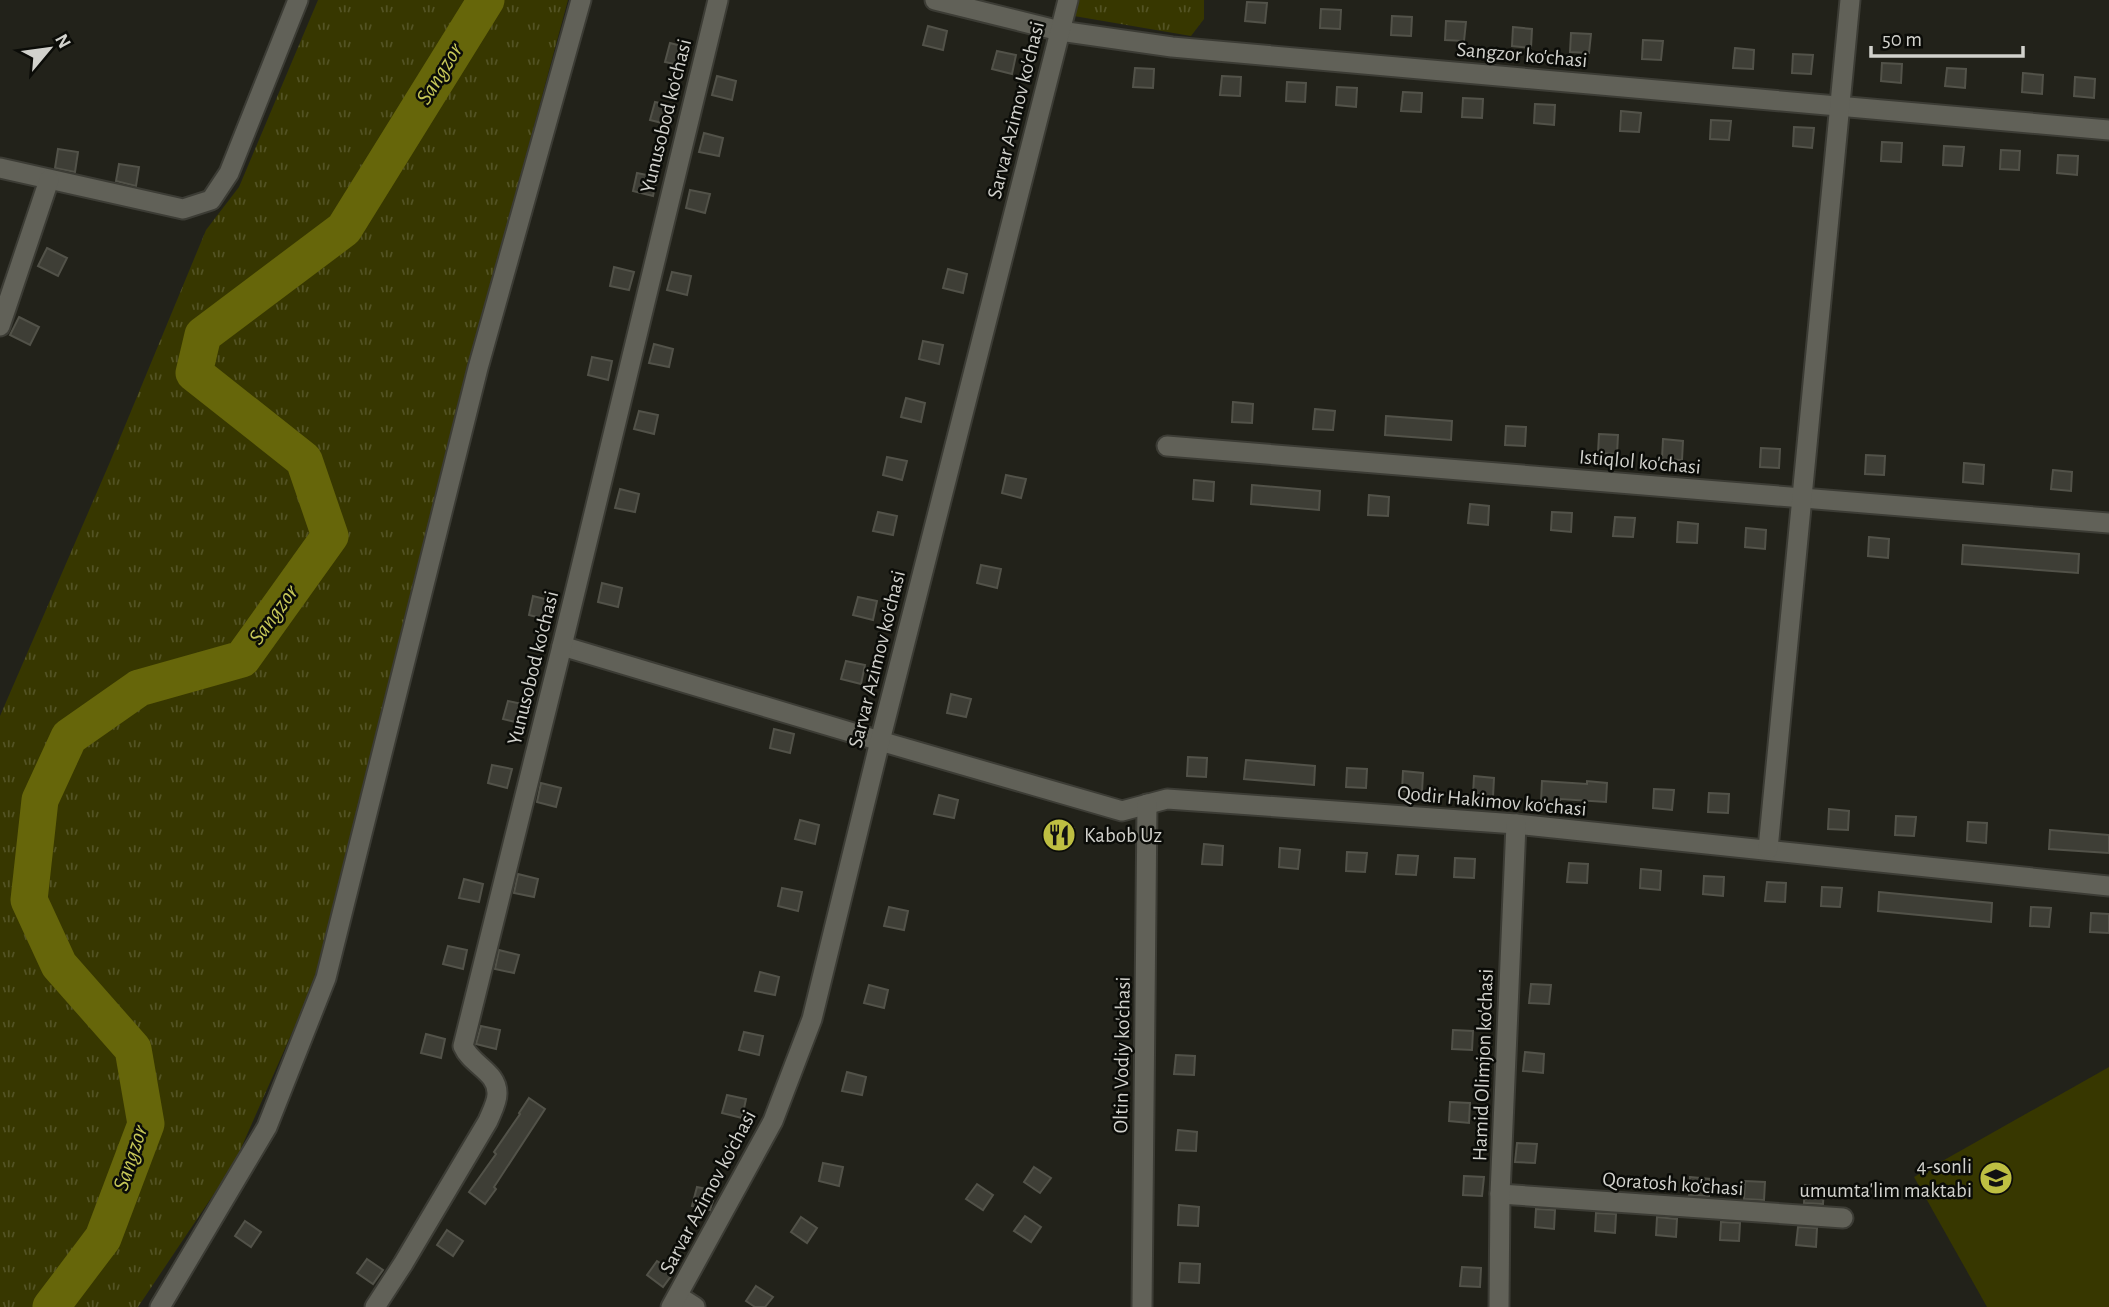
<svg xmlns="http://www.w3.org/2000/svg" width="2109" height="1307" font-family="'Alegreya Sans',sans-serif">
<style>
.grass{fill:url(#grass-tufts)}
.pitch{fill:#373700}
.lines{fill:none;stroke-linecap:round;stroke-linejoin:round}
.river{stroke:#66660a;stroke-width:37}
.building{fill:#3e3e36;stroke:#525249;stroke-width:2}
.minor-casing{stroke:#3c3c35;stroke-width:23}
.minor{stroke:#616158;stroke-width:19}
.labels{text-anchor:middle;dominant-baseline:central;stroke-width:5;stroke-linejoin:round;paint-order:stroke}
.street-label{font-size:21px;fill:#d2d2cd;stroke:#0b0c08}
.poi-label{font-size:21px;fill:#d2d2cd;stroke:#0b0c08;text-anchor:start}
.water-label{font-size:23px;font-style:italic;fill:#c6c758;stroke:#0b0c08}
</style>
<defs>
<pattern id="grass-tufts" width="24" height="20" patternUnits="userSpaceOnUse" patternTransform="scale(1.75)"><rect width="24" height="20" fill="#373700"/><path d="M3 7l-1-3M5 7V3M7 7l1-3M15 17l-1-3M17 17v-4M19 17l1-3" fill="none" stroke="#535324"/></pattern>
</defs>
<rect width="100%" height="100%" fill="#22221a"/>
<g class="grass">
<polygon points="318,0 568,0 452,429 313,985 234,1164 138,1307 0,1307 0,716 110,462 206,230 239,187"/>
<polygon points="1078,0 1204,0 1204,19 1191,36 1074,16"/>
</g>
<polygon class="pitch" points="2109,1067 2109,1307 1987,1307 1914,1177"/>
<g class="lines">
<polyline class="river" points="51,1307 103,1238 146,1124 133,1049 59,965 29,900 40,800 69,737 139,688 242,659 330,536 304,460 194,373 203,335 344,229 486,0"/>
</g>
<g class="building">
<polygon points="1247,2 1267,3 1265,23 1245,21"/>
<polygon points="1321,9 1341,10 1340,29 1320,28"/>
<polygon points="1392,16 1412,17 1411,36 1391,35"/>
<polygon points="1446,21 1466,22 1464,41 1445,40"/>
<polygon points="928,26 947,31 943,50 923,45"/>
<polygon points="1513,27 1532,29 1531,48 1512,46"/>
<polygon points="1571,33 1591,34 1589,53 1570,52"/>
<polygon points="1643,40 1663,41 1661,60 1642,59"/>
<polygon points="670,43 689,48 684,66 665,62"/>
<polygon points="1735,48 1754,50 1753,69 1733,68"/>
<polygon points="997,51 1016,55 1012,74 992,69"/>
<polygon points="1793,54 1813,55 1811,74 1792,73"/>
<polygon points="1882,63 1902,64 1901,83 1881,81"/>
<polygon points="1135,68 1154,69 1153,88 1133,87"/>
<polygon points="1947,68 1966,69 1965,88 1945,86"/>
<polygon points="2023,73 2043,75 2042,94 2022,92"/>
<polygon points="717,76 736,81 732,100 712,95"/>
<polygon points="1222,76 1241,77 1240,96 1220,95"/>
<polygon points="2075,77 2095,79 2094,98 2074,96"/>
<polygon points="1287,82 1306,83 1305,102 1286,101"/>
<polygon points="1337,87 1357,88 1356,107 1336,105"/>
<polygon points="1403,92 1422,93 1421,112 1401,111"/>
<polygon points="1463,98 1483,99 1482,118 1462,117"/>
<polygon points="655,102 675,106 670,125 650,120"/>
<polygon points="1535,104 1555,105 1554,125 1534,123"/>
<polygon points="1621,111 1641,113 1639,132 1620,131"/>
<polygon points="1711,120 1731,121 1729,140 1710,139"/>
<polygon points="1794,127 1814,128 1812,148 1793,146"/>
<polygon points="704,133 723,138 719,156 699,152"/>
<polygon points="1882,142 1902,143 1901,162 1881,161"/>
<polygon points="1944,146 1964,147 1962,166 1943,165"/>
<polygon points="58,149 78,152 75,172 55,168"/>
<polygon points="2001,150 2020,151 2019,170 2000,169"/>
<polygon points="2058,155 2078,156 2077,175 2057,173"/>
<polygon points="119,164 139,167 136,186 116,181"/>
<polygon points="637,173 657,177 653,196 633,191"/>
<polygon points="690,190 710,194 705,213 686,208"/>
<polygon points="47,248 67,258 58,276 38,266"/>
<polygon points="614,267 634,272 629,290 610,286"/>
<polygon points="948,269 967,274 963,293 943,288"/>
<polygon points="672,272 691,276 687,295 667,290"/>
<polygon points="19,317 39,327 30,345 10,335"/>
<polygon points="923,341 943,345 939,364 919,359"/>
<polygon points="654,344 673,349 669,367 649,363"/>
<polygon points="592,357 612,361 608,380 588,375"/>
<polygon points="906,398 925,403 921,422 901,417"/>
<polygon points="1233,402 1253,404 1252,423 1232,422"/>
<polygon points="1315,409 1335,411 1333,430 1313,429"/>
<polygon points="639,411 658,415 654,434 634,429"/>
<polygon points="1386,416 1452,421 1451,440 1385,435"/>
<polygon points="1506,426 1526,427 1525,446 1505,445"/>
<polygon points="1599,434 1618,435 1617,454 1598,453"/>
<polygon points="1663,439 1683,441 1682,460 1662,459"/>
<polygon points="1761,448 1780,449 1779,468 1760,467"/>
<polygon points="1866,455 1885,456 1884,475 1865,474"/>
<polygon points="887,457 907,461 902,480 883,475"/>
<polygon points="1964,463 1984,465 1983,484 1963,482"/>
<polygon points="2053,470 2072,472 2071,491 2051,489"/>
<polygon points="1006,475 1026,479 1021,498 1002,493"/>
<polygon points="1194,480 1214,482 1213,501 1193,499"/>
<polygon points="1252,485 1320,491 1319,510 1251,504"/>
<polygon points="620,489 639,494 635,512 615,508"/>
<polygon points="1369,495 1389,497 1388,516 1368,515"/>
<polygon points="1470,504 1489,506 1488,525 1468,523"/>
<polygon points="878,512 897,516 893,535 873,531"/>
<polygon points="1552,512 1572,513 1571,532 1551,530"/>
<polygon points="1615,517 1635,518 1633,537 1613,536"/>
<polygon points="1678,522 1698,524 1697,543 1677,542"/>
<polygon points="1746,528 1766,530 1765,549 1745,547"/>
<polygon points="1869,537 1889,539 1888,558 1868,556"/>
<polygon points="1963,545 2079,554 2078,573 1962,564"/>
<polygon points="981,565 1001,569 997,588 977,583"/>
<polygon points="602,583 622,588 618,607 598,602"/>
<polygon points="533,596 553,601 549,620 529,615"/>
<polygon points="858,597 877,601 873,620 853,615"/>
<polygon points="846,661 865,665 861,684 841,679"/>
<polygon points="951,694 971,699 966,717 947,713"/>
<polygon points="508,701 527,705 523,724 503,719"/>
<polygon points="774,729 794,734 790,753 770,748"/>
<polygon points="1188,757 1207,758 1206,777 1187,776"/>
<polygon points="1246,760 1315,766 1314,785 1244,779"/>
<polygon points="492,765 512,769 507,788 488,783"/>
<polygon points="1347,768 1367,769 1366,788 1346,787"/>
<polygon points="1403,771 1423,773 1422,792 1402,791"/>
<polygon points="1474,776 1494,778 1493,797 1473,795"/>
<polygon points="1542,781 1587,784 1587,781 1607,783 1606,802 1560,799 1560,802 1541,801"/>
<polygon points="541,783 561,788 556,807 537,802"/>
<polygon points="1654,789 1674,790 1672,810 1653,808"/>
<polygon points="1709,793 1729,794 1728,813 1708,812"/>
<polygon points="939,795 958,800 954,818 934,814"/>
<polygon points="1829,809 1849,811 1848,830 1828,829"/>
<polygon points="1896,816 1916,817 1914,836 1895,835"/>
<polygon points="800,820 819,825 815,844 795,839"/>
<polygon points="1968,822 1987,823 1986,843 1967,841"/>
<polygon points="1054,824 1074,828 1070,847 1050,842"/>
<polygon points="2050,830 2109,835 2109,853 2049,849"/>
<polygon points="1204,844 1223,846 1222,865 1202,864"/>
<polygon points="1280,848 1300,850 1298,869 1279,867"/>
<polygon points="1347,852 1367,853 1365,872 1346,871"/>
<polygon points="1398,855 1418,856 1416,875 1396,874"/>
<polygon points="1455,858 1475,859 1474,878 1454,877"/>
<polygon points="1569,863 1588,864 1587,883 1567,882"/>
<polygon points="1641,869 1661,871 1660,890 1640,888"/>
<polygon points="518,874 538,879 534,897 514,893"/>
<polygon points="1704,876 1724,877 1723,896 1703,894"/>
<polygon points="464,879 483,884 479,902 459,898"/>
<polygon points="1767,882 1786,883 1785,902 1765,901"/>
<polygon points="1822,887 1842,888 1840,907 1821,906"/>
<polygon points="782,888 802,892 798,911 778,906"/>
<polygon points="1879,892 1992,903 1991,922 1878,911"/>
<polygon points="889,907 908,911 904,930 884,926"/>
<polygon points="2031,907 2051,908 2049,927 2030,926"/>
<polygon points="2091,913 2109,914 2109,933 2090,932"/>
<polygon points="448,946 467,950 463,969 443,964"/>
<polygon points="499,950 519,955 514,973 495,969"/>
<polygon points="760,972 779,977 775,995 755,991"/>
<polygon points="1531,984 1551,985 1549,1004 1529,1003"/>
<polygon points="869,985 888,990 884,1008 864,1003"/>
<polygon points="481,1026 500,1030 496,1049 476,1044"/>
<polygon points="1453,1030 1473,1031 1472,1050 1452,1049"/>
<polygon points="744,1032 763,1036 759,1055 739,1050"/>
<polygon points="426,1034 445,1039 441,1058 421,1053"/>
<polygon points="1525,1052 1544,1054 1543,1073 1523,1071"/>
<polygon points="1176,1055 1195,1056 1194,1075 1174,1074"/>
<polygon points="847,1072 866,1077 862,1095 842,1091"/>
<polygon points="727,1095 746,1099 742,1118 722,1113"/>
<polygon points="529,1098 545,1109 494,1187 496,1189 485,1204 469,1192 496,1154 494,1152 520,1114 519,1113"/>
<polygon points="1450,1102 1470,1103 1469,1123 1449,1121"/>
<polygon points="1178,1130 1197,1132 1196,1151 1176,1150"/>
<polygon points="1517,1143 1537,1144 1535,1163 1515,1162"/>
<polygon points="823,1163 843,1167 839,1186 819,1181"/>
<polygon points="1034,1167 1051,1178 1040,1193 1024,1182"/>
<polygon points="1464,1176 1484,1177 1482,1196 1463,1195"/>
<polygon points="1690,1177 1710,1179 1709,1196 1689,1195"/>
<polygon points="1745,1181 1765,1182 1764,1200 1744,1199"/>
<polygon points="977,1184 993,1195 983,1210 966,1199"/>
<polygon points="1805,1185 1824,1187 1823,1204 1804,1203"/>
<polygon points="697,1187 716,1191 710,1210 692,1206"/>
<polygon points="1179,1205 1199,1207 1198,1226 1178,1225"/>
<polygon points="1536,1209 1555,1210 1554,1229 1535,1227"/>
<polygon points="1596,1213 1616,1214 1615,1233 1595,1231"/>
<polygon points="1025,1216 1041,1227 1031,1242 1014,1231"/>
<polygon points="801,1217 817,1228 807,1243 791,1232"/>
<polygon points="1657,1217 1677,1219 1676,1237 1656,1235"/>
<polygon points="245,1221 261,1232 251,1247 235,1236"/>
<polygon points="1721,1222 1740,1223 1739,1241 1720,1240"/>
<polygon points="1798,1227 1817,1228 1816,1247 1796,1245"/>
<polygon points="447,1230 463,1241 453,1256 437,1245"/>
<polygon points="367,1259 383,1270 373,1284 357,1273"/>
<polygon points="657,1261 674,1272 663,1287 647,1275"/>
<polygon points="1180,1263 1200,1264 1199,1283 1179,1282"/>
<polygon points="1462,1267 1481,1268 1480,1287 1460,1286"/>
<polygon points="756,1286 773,1297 765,1307 755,1307 746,1301"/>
</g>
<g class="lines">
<defs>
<g id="minor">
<polyline points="935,0 1060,31 1172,47 2109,130"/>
<polyline points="0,168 183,209 211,200 229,173 298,0"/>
<polyline points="0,326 49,180"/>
<polyline points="1167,446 2109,523"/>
<polyline points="562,646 880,741 1122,811 1167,799 1516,824 2109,886"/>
<polyline points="1768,849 1850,0"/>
<polyline points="1500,1194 1843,1218"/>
<polyline points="678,1296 695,1307"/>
<polyline points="160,1307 267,1127 326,978 478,368 581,0"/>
<path d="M375,1307L403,1264L488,1121C491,1113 497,1103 497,1094C498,1072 471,1065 463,1046L562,646L718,0"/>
<polyline points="671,1307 773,1121 812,1019 880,741 1068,0"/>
<polyline points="1142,1307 1147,804"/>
<polyline points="1499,1307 1500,1194 1516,824"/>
</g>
</defs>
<use href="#minor" class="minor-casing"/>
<use href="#minor" class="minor"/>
</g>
<defs>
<symbol id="restaurant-disc" viewBox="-11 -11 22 22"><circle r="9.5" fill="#bebf42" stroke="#0b0c08"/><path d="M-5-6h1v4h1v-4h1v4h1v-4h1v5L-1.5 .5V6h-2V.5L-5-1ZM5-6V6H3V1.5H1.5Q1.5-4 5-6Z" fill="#111"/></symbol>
<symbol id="school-disc" viewBox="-11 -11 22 22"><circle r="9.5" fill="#bebf42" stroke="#0b0c08"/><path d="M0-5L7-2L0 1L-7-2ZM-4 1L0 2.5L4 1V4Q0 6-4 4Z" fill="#111"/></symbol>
</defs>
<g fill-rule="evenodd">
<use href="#restaurant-disc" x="1040" y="816" width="38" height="38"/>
<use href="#school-disc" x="1977" y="1159" width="38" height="38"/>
</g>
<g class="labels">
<g class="street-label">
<text transform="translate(1522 55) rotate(5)">Sangzor ko'chasi</text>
<text transform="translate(1016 110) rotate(-76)">Sarvar Azimov ko'chasi</text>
<text transform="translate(666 116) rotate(-76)">Yunusobod ko'chasi</text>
<text transform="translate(1640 462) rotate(5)">Istiqlol ko'chasi</text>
<text transform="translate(877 659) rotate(-76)">Sarvar Azimov ko'chasi</text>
<text transform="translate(533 668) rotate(-76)">Yunusobod ko'chasi</text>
<text transform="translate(1492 801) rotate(5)">Qodir Hakimov ko'chasi</text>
<text transform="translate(1122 1055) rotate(-89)">Oltin Vodiy ko'chasi</text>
<text transform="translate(1483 1065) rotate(-88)">Hamid Olimjon ko'chasi</text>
<text transform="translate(1673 1184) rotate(4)">Qoratosh ko'chasi</text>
<text transform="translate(708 1192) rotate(-62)">Sarvar Azimov ko'chasi</text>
</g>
<g class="poi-label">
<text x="1084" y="835">Kabob Uz</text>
<text x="1972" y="1166" text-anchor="end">4-sonli<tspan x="1972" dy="24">umumta'lim maktabi</tspan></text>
</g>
<g class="water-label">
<text transform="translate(440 74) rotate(-58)">Sangzor</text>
<text transform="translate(274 615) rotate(-54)">Sangzor</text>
<text transform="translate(131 1158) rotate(-72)">Sangzor</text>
</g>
</g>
<g transform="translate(49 49) rotate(61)" stroke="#0b0c08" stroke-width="5" paint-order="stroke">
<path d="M0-5L12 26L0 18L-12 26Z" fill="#d2d2cd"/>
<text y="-10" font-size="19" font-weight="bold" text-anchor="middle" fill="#d2d2cd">N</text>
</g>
<path d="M1871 46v10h152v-10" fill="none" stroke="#d2d2cd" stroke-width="3.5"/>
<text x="1882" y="46" font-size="21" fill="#d2d2cd" stroke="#0b0c08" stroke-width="5" paint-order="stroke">50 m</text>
</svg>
